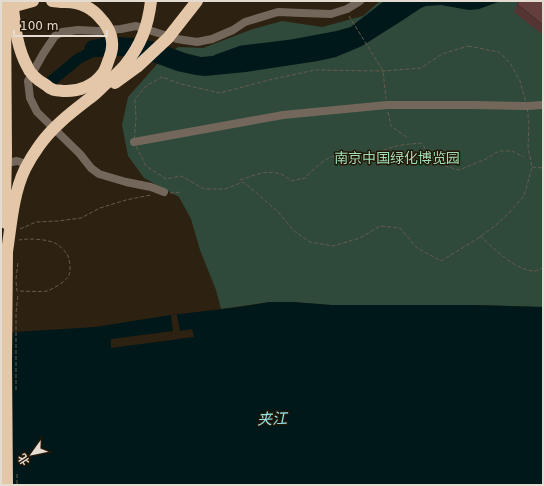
<svg xmlns="http://www.w3.org/2000/svg" width="544" height="486" font-family="'DejaVu Sans','Noto Sans SC',sans-serif">
<style>
.green{fill:#2f4a3b}
.water{fill:#001819}
.pier{fill:#2d2111}
.lines{fill:none;stroke-linecap:round;stroke-linejoin:round}
.river{stroke:#001819;stroke-width:11}
.path{stroke:#665b4d;stroke-width:1;stroke-dasharray:4 2;stroke-linecap:butt}
.minor{stroke:#73675b;stroke-width:8}
.highway{stroke:#e3c7a8;stroke-width:12}
.highway-bridge{stroke:#e3c7a8;stroke-width:12}
.wall{fill:#553534}
.building{fill:#633e3c;stroke:#452b2a}
.labels{text-anchor:middle;dominant-baseline:central;stroke-width:3;stroke-linejoin:round;paint-order:stroke}
.park-label{font-size:14px;fill:#9fdeb9;stroke:#231708}
.water-label{font-size:15px;font-style:italic;fill:#92e6ec;stroke:#231708}
</style>
<rect width="100%" height="100%" fill="#2d2111"/>
<polygon class="green" points="380,1 543,1 543,307 472,305 331,305 293,302 270,302 221,309 216,290 200,250 191,219 179,197 144,178 128,156 122,125 128,97 159,62 178,47 203,48 253,29 282,21 322,27 363,16"/>
<g class="water">
<polygon points="399,1 501,1 479,9 469,10 441,5 426,6 421,8 403,20 362,46 336,57 318,61 246,72 205,76 196,75 177,71 147,60 122,56 94,57 87,55 84,49 86,44 89,41 102,38 115,37 135,38 155,42 185,53 201,57 246,53 317,43 354,30"/>
<polygon points="270,302 293,302 331,305 472,305 543,307 543,485 1,485 1,333 95,327 171,315 240,307"/>
</g>
<polygon class="pier" points="171,315 177,315 180,331 192,329 194,337 111,348 111,339 173,331"/>
<g class="lines">
<g class="river">
<polyline points="217,60 242,51 292,45 335,37 353,32 393,1"/>
<polyline points="49,83 78,59 97,49 100,48"/>
</g>
<g class="path">
<polyline points="349,16 383,71 386,99"/>
<polygon points="468,46 499,52 510,63 520,81 527,106 529,124 528,147 532,167 524,196 509,213 496,225 477,239 441,261 417,248 400,228 380,226 360,238 333,246 310,242 294,231 279,213 259,195 243,182 225,189 204,189 181,176 166,179 146,166 134,142 136,119 135,99 146,86 162,77 181,84 220,93 269,80 315,70 383,71 421,68 442,54"/>
<polyline points="388,112 391,126 408,138"/>
<polyline points="532,167 543,168"/>
<path d="M240,180C253,176 266,169 280,174C284,175 288,178 291,181L305,178C311,171 325,158 334,156C342,155 350,158 359,158C372,156 384,149 397,146C405,144 413,144 421,143L433,158L445,166L459,170L486,159L499,151H512L524,157"/>
<polyline points="170,193 182,192"/>
<polyline points="20,229 36,222 58,221 81,218 100,208 126,200 151,195"/>
<path d="M480,236C494,248 514,270 534,271C537,271 540,269 543,268"/>
<polyline points="16,279 18,262"/>
<path d="M16,282L17,291C24,291 41,292 47,291C53,289 67,281 69,275C71,270 70,259 67,254C65,251 61,247 58,245C51,239 29,238 19,240"/>
<polyline points="16,390 16,313 18,294"/>
<polyline points="17,474 17,485"/>
</g>
<g class="minor">
<polyline points="134,142 283,115 387,105 474,105 527,106 543,105"/>
<polyline points="2,164 17,161 27,164"/>
<polyline points="164,192 151,187 126,182 99,174 91,168 80,154 37,112 30,98 28,81 43,54 55,36 62,32 78,30 98,31 121,29 136,26 177,39 197,42 212,39 233,30 245,22 278,12 301,13 331,14 347,9 360,1"/>
</g>
<g class="highway">
<polyline points="52,1 62,2"/>
<polyline points="4,9 33,1"/>
<polyline points="7,485 6,362 7,252"/>
</g>
<g class="highway-bridge">
<polyline points="5,1 6,153 5,199 6,223"/>
<path d="M12,1C15,23 16,46 27,66C30,74 39,81 46,85C48,87 51,89 54,90C56,91 60,90 63,91C78,92 94,86 103,73C106,69 107,64 109,59C112,52 113,43 111,36C109,30 106,24 102,20C92,7 78,1 62,2"/>
<polyline points="115,83 137,67 168,38 197,1"/>
<path d="M7,252C11,225 13,194 25,169C29,161 34,153 39,146C53,126 72,112 90,98C97,93 102,87 108,82C114,76 120,71 125,65C141,45 148,26 151,1"/>
</g>
</g>
<polygon class="wall" points="543,1 543,35 514,12 517,4"/>
<polygon class="building" points="520,1 543,1 543,25 517,4"/>
<g class="labels">
<g class="park-label">
<text x="397" y="158">南京中国绿化博览园</text>
</g>
<g class="water-label">
<text transform="translate(272 419) rotate(-2)">夹江</text>
</g>
</g>
<rect width="544" height="486" fill="none" stroke="#e4dcd1" stroke-width="4"/>
<g transform="translate(32 454) rotate(237)" stroke="#231708" stroke-width="3" paint-order="stroke">
<path d="M0-3L7 15L0 10L-7 15Z" fill="#e4dcd1"/>
<text y="-6" font-size="11" font-weight="bold" text-anchor="middle" fill="#e4dcd1">北</text>
</g>
<path d="M14 30v6h93v-6" fill="none" stroke="#e4dcd1" stroke-width="2"/>
<text x="20" y="30" font-size="12" fill="#e4dcd1" stroke="#231708" stroke-width="3" paint-order="stroke">100 m</text>
</svg>
